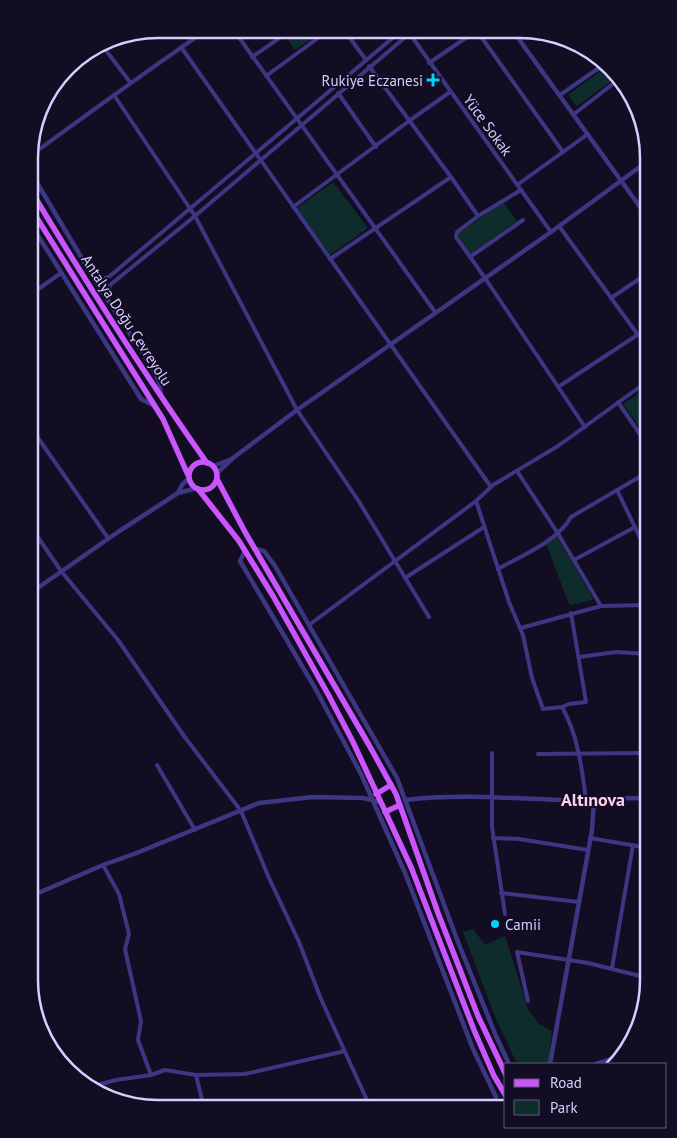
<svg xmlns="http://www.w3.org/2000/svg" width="677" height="1138" font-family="'PT Sans',sans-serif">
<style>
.green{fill:#0f2c2d}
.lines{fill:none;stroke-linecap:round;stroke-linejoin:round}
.minor{stroke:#3d3683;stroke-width:4}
.tertiary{stroke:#3d3683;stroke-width:4.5}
.primary{stroke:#ca55ff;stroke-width:5.5}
.poi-dot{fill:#00d1f9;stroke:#120d23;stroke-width:2}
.labels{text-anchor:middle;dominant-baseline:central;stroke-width:4;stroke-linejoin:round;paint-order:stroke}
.poi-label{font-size:15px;fill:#d7ceff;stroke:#120d23;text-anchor:end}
.street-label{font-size:15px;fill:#d7ceff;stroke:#120d23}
.quarter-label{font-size:18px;font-weight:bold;fill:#ffd0eb;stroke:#120d23}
.rim{fill:none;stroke:#d7ceff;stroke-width:2.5}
</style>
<rect width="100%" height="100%" fill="#120d23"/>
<g class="green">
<polygon points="299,30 324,30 295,50 287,38"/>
<polygon points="602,70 605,70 612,79 610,82 577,106 568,95"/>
<polygon points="333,182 368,228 330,255 297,208"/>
<polygon points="503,202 517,221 471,254 469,253 457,234"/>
<polygon points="648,387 648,439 623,404"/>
<polygon points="554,537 557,537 593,598 592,600 572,605 569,604 546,544"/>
<polygon points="473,929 485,945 505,936 528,1009 539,1024 552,1031 549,1064 517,1064 496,1019 463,932"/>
</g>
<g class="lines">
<g class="minor">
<polyline points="233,29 435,312"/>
<polyline points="344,30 366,60"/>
<polyline points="407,30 551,232"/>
<polyline points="477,31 563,152"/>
<polyline points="101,44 130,82"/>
<polyline points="181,47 491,487"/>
<polyline points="252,57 291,30"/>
<polyline points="429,63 476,31"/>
<polyline points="369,66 451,177 478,216 521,190"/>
<polyline points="266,76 329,30"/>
<polyline points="338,93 376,147"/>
<polyline points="114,95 195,216 297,410 358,500 429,617"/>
<polyline points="560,95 606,63"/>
<polyline points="574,114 618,80"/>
<path d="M30,156C89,113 148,70 208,29"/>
<polyline points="517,185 588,134"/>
<polyline points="293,207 409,121 450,92"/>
<polyline points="478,216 457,232 456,237 485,278 585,427"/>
<polyline points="559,226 638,335"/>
<polyline points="470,257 523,220"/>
<polyline points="330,259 451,177"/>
<polyline points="96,282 110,276 402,30"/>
<polyline points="30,295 61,273"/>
<polyline points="611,298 648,273"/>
<polyline points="107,299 110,285 195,216 409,34"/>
<polyline points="558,387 648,328"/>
<polyline points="618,402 648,446"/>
<polyline points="29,425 108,538"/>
<polyline points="517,471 557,532 601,606"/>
<polyline points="617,490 648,554"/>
<polyline points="29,524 61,571 118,640 184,736 241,811 269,878 299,942 321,999 371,1109"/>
<polyline points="574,560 635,527"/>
<path d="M498,569C521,556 558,541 571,517L648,472"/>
<polyline points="405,578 484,527"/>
<polyline points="309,625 476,501"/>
<polyline points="521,628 601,606 648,605"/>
<polyline points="579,657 616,652 648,654"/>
<polyline points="562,707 569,704 586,702 571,613"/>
<polyline points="648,726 646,714 648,705"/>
<polyline points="492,753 492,827 505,914"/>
<polyline points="538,754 641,753"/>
<polyline points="157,765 195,830"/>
<polyline points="642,798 641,753 648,738"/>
<path d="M586,800C582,769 578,735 562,707L543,709L532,678L523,635L509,602L476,501L493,485L558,446L648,381"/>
<polyline points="493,838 519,839 588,850"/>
<polyline points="590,838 648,848"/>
<polyline points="103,865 119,894 129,934 125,949 141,1021 138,1040 151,1075"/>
<polyline points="501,893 579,902"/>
<polyline points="612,968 633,845"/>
<polyline points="528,1001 517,952 588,963 648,978"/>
<polyline points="595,1064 623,1055"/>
<polyline points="196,1075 204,1108"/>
<polyline points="90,1087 116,1080 151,1075 165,1070 196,1075 245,1074 345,1051"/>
</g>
<g class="tertiary">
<polyline points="513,31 648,218"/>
<polyline points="30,171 96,282 155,372 160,385 161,396"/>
<polyline points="30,223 141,399 155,406"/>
<polyline points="213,466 232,459"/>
<polyline points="216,474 233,458 297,410 551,232 648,161"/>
<polyline points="178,493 182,485 189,478"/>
<polyline points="255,549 264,551 275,566 397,778 458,942 496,1036 509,1064"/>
<polyline points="245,551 240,561 315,688 361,774 405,873 473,1049 496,1097"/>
<polyline points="29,594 118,532 178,493 197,488"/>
<path d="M405,800C456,794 507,798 559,800C589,800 618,798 648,798"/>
<polyline points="29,897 103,865 134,854 259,803 313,797 363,798 380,802"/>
<polyline points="550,1064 592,830 594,799"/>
<polyline points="498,1107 506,1100"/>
<polyline points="490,1109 506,1106"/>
</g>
<g class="primary">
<path d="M30,189C86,282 144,374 207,463"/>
<polyline points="30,207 163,419 188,475"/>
<circle cx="203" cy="476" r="14"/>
<polyline points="217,479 245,532 369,745 396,794 438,913 478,1016 506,1075"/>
<polyline points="198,489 239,541 273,596 329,696 353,742 411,867 474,1030 494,1076 506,1096"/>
<polyline points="376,794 391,785"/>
<polyline points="385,812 400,805"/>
</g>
</g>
<g class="poi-dot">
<path d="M430.5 72.5h5v5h5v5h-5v5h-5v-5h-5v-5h5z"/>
<circle cx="495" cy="924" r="5"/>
</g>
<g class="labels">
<g class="poi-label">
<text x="423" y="80">Rukiye Eczanesi</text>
<text x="505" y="924" text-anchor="start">Camii</text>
</g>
<g class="street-label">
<text transform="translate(488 125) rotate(54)">Yüce Sokak</text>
<text transform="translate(127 320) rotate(57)">Antalya Doğu Çevreyolu</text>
</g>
<g class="quarter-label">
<text x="593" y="799">Altınova</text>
</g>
</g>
<path d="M0 0H677V1138H0ZM158 38H520A120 120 0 0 1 640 158V980A120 120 0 0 1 520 1100H158A120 120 0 0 1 38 980V158A120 120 0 0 1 158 38Z" fill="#120d23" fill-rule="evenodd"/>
<path class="rim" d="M158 38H520A120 120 0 0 1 640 158V980A120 120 0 0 1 520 1100H158A120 120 0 0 1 38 980V158A120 120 0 0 1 158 38Z"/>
<rect x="504" y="1063" width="162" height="65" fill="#120d23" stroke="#615a7b"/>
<rect x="514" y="1079" width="25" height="8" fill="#ca55ff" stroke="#615a7b"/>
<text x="550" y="1088" font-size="15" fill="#d7ceff">Road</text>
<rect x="514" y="1100" width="25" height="15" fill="#0f2c2d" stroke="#615a7b"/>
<text x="550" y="1113" font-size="15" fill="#d7ceff">Park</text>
</svg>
